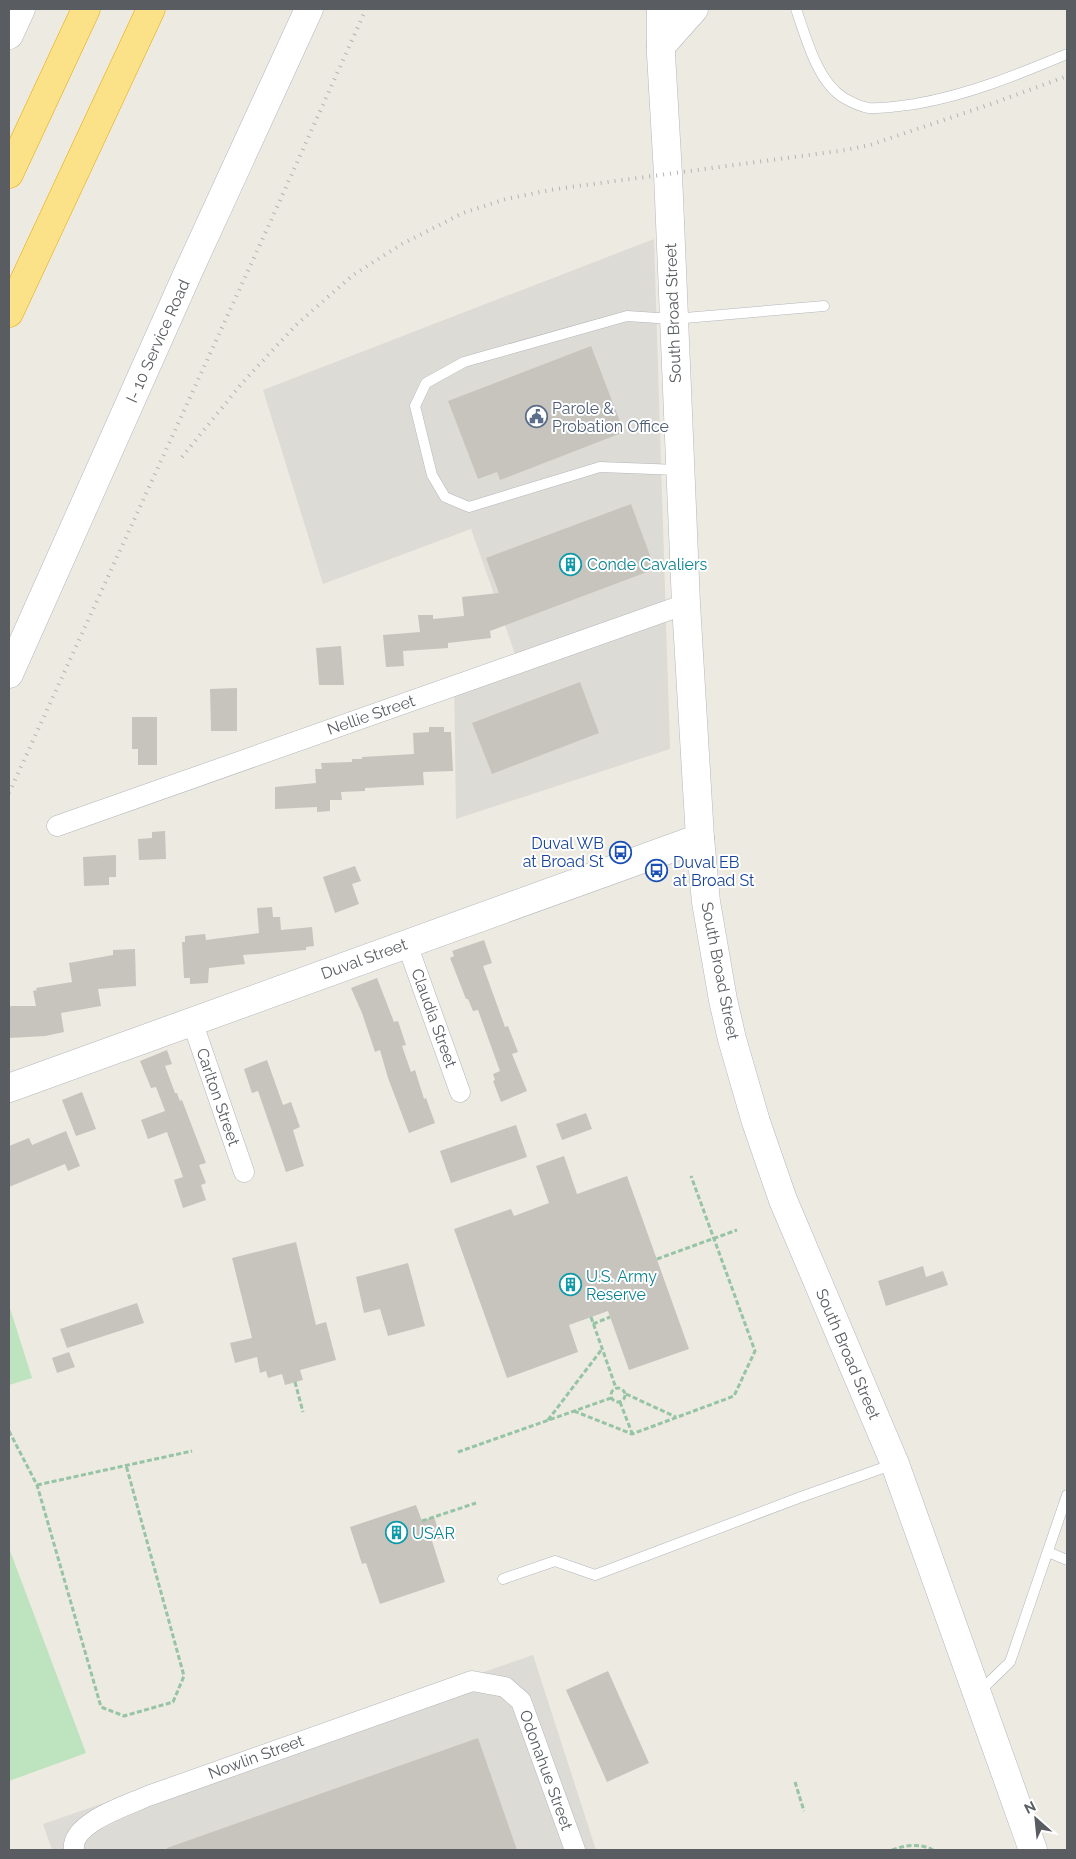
<svg xmlns="http://www.w3.org/2000/svg" width="1076" height="1859" font-family="Raleway,sans-serif">
<style>
.industrial{fill:#dddbd5}
.green{fill:#bde4be}
.building{fill:#c7c4be}
.lines{fill:none;stroke-linecap:round;stroke-linejoin:round}
.lane-casing{stroke:#b3b6bb;stroke-width:11}
.street-casing{stroke:#b3b6bb;stroke-width:21}
.secondary-casing{stroke:#b4b7bd;stroke-width:29}
.highway-casing{stroke:#e9a904;stroke-width:29}
.path{stroke:#96c4a5;stroke-width:3;stroke-dasharray:5 2.5;stroke-linecap:butt}
.lane{stroke:#fff;stroke-width:10}
.street{stroke:#fff;stroke-width:20}
.secondary{stroke:#fff;stroke-width:28}
.highway{stroke:#fbe289;stroke-width:28}
.rail{stroke:#b2b3b3;stroke-width:4;stroke-dasharray:1 6;stroke-linecap:butt}
.labels{text-anchor:middle;dominant-baseline:central;stroke-width:4;stroke-linejoin:round;paint-order:stroke}
.street-label{font-size:16px;fill:#595d61;stroke:#fff}
.service-label{font-size:16px;fill:#4e5e75;stroke:#fff;text-anchor:start}
.culture-label{font-size:16px;fill:#0d838f;stroke:#fff;text-anchor:start}
.transit-label{font-size:16px;fill:#164399;stroke:#fff;text-anchor:end}
</style>
<rect width="100%" height="100%" fill="#eceae1"/>
<g class="industrial">
<polygon points="654,239 670,749 456,819 454,677 515,654 471,529 323,584 263,390"/>
<polygon points="533,1655 596,1850 52,1850 43,1824"/>
</g>
<g class="green">
<polygon points="9,1305 32,1378 9,1385"/>
<polygon points="9,1548 86,1753 9,1781"/>
</g>
<g class="building">
<polygon points="591,346 624,432 500,480 497,472 478,479 448,401"/>
<polygon points="631,504 655,569 490,631 491,638 448,643 448,648 403,651 404,666 386,667 383,635 420,632 418,615 433,615 433,619 464,616 462,597 499,593 486,558"/>
<polygon points="341,646 344,685 319,685 316,648"/>
<polygon points="580,682 599,733 492,774 472,723"/>
<polygon points="237,688 237,731 211,731 210,689"/>
<polygon points="132,717 157,717 157,765 138,765 138,749 132,749"/>
<polygon points="429,727 444,727 444,732 451,732 453,771 423,772 424,785 365,788 365,791 341,792 342,800 330,800 330,811 317,812 317,807 275,809 275,787 316,783 315,769 322,769 321,763 352,762 352,759 362,759 362,757 414,754 413,733 429,732"/>
<polygon points="165,831 166,859 139,860 138,839 152,838 152,832"/>
<polygon points="116,855 116,877 109,877 109,885 84,886 83,857"/>
<polygon points="355,866 361,881 352,884 359,904 335,913 323,877"/>
<polygon points="272,907 273,917 280,917 281,930 312,927 314,946 306,947 306,950 243,955 245,964 209,968 208,983 190,984 190,978 184,978 182,942 185,942 185,936 205,934 206,940 259,933 257,908"/>
<polygon points="484,940 492,963 483,966 505,1027 508,1026 518,1052 512,1054 527,1091 501,1102 493,1081 495,1080 493,1074 500,1071 478,1010 473,1011 468,999 466,999 450,958 454,956 452,951"/>
<polygon points="135,949 136,986 98,989 101,1006 61,1013 64,1032 45,1036 9,1038 9,1008 11,1006 36,1006 33,991 37,990 36,988 72,982 69,963 113,955 113,950"/>
<polygon points="377,978 394,1022 398,1021 406,1045 402,1046 411,1072 415,1070 424,1099 426,1098 435,1123 409,1133 388,1078 380,1050 375,1052 362,1013 351,988"/>
<polygon points="167,1050 172,1064 165,1066 175,1093 177,1093 180,1101 182,1100 206,1163 199,1165 206,1183 201,1185 206,1200 183,1208 174,1180 183,1177 167,1132 148,1139 141,1120 165,1111 156,1087 151,1088 140,1061"/>
<polygon points="267,1060 283,1105 291,1102 300,1127 293,1130 304,1166 286,1172 258,1091 252,1093 244,1069"/>
<polygon points="82,1092 96,1129 76,1136 62,1100"/>
<polygon points="586,1113 592,1129 562,1140 556,1124"/>
<polygon points="516,1125 527,1157 451,1183 440,1151"/>
<polygon points="66,1131 80,1166 68,1171 65,1164 9,1187 9,1146 29,1138 32,1145"/>
<polygon points="564,1156 577,1194 627,1176 689,1349 629,1370 608,1311 569,1325 578,1352 507,1378 454,1229 511,1209 514,1216 549,1203 536,1166"/>
<polygon points="296,1242 316,1325 326,1322 336,1360 300,1370 303,1380 285,1385 282,1374 268,1378 266,1371 260,1373 257,1357 235,1363 230,1343 252,1338 232,1258"/>
<polygon points="408,1263 425,1326 388,1336 380,1309 364,1313 356,1277"/>
<polygon points="923,1266 926,1277 943,1271 948,1285 886,1306 878,1281"/>
<polygon points="137,1303 144,1323 67,1348 60,1329"/>
<polygon points="69,1352 75,1367 57,1373 52,1358"/>
<polygon points="416,1505 422,1521 434,1517 441,1538 432,1541 445,1582 380,1604 366,1563 362,1564 350,1527"/>
<polygon points="608,1671 649,1763 607,1782 566,1690"/>
<polygon points="478,1738 517,1850 167,1850 167,1848"/>
</g>
<g class="lines">
<defs>
<g id="lane">
<path d="M796,9C806,37 817,82 844,98C851,102 862,107 869,108C884,109 900,106 915,104C968,95 1017,75 1067,54"/>
<polyline points="679,470 600,467 469,507 445,497 432,475 415,406 426,383 464,362 627,316 673,319 824,306"/>
<polyline points="1048,1552 1067,1560"/>
<polyline points="503,1579 555,1561 595,1575 801,1497 894,1464"/>
<polyline points="979,1692 1010,1662 1067,1495"/>
</g>
<g id="street">
<polyline points="57,826 686,604"/>
<polyline points="407,944 460,1092"/>
<polyline points="192,1021 244,1172"/>
<path d="M74,1850C70,1823 128,1805 148,1796L472,1681L505,1687L521,1701L575,1850"/>
</g>
<g id="secondary">
<polyline points="661,9 661,54 668,174 686,604 700,838 706,902 723,1000 732,1039 756,1122 783,1200 895,1464 1033,1850"/>
<polyline points="9,35 21,9"/>
<polyline points="661,46 694,9"/>
<polyline points="9,674 190,268 309,9"/>
<polyline points="9,1088 700,838"/>
</g>
<g id="highway">
<polyline points="9,174 86,9"/>
<polyline points="9,313 151,9"/>
</g>
</defs>
<use href="#lane" class="lane-casing"/>
<use href="#street" class="street-casing"/>
<use href="#secondary" class="secondary-casing"/>
<use href="#highway" class="highway-casing"/>
<g class="path">
<polyline points="657,1259 737,1230"/>
<polyline points="591,1317 616,1388"/>
<polyline points="593,1324 610,1317"/>
<polyline points="295,1382 303,1412"/>
<circle cx="618" cy="1395" r="7"/>
<polyline points="626,1394 676,1417"/>
<polyline points="620,1402 632,1433"/>
<polyline points="574,1411 632,1434 734,1396 755,1351 691,1176"/>
<polyline points="548,1420 602,1349"/>
<polyline points="9,1431 37,1485 101,1707 124,1716 173,1702 184,1676 126,1465"/>
<polyline points="458,1452 611,1398"/>
<polyline points="37,1485 192,1451"/>
<polyline points="422,1521 476,1503"/>
<polyline points="795,1782 804,1811"/>
<path d="M892,1850C905,1845 920,1843 933,1850"/>
</g>
<use href="#lane" class="lane"/>
<use href="#street" class="street"/>
<use href="#secondary" class="secondary"/>
<use href="#highway" class="highway"/>
<g class="rail">
<polyline points="182,457 243,382 296,325 353,275 402,244 463,213 506,199 556,189 846,150 870,145 991,104 1067,76"/>
<polyline points="9,793 268,227 366,9"/>
</g>
</g>
<defs>
<symbol id="civic-ring" viewBox="-11 -11 22 22"><circle r="9.5" fill="#fff" stroke="#5c6f8a" stroke-width="1.5"/><path d="M-.6-6.5H3V-4.5H.6V-3L4-1V1h2V6H-6V1h2V-1L-.6-3ZM-1.2 2.5V6h2.4V2.5Z" fill="#5c6f8a"/></symbol>
<symbol id="building-ring" viewBox="-11 -11 22 22"><circle r="9.5" fill="#fff" stroke="#0f9aa8" stroke-width="1.5"/><path d="M-4-6H4V6H1V3H-1V6H-4ZM-2.5-4.3h1.7v1.8h-1.7ZM.8-4.3h1.7v1.8H.8ZM-2.5-1h1.7V.8h-1.7ZM.8-1h1.7V.8H.8Z" fill="#0f9aa8"/></symbol>
<symbol id="bus-ring" viewBox="-11 -11 22 22"><circle r="9.5" fill="#fff" stroke="#1a4fb4" stroke-width="1.5"/><path d="M-5-6H5V4H4V6H2V4H-2V6H-4V4H-5ZM-3.5-4V0h7V-4ZM-3.5 1.2v1.5H-2V1.2ZM2 1.2v1.5H3.5V1.2Z" fill="#1a4fb4"/></symbol>
</defs>
<g fill-rule="evenodd">
<use href="#civic-ring" x="524" y="404" width="25" height="25"/>
<use href="#building-ring" x="558" y="552" width="25" height="25"/>
<use href="#bus-ring" x="608" y="840" width="25" height="25"/>
<use href="#bus-ring" x="644" y="858" width="25" height="25"/>
<use href="#building-ring" x="558" y="1272" width="25" height="25"/>
<use href="#building-ring" x="384" y="1520" width="25" height="25"/>
</g>
<g class="labels">
<g class="street-label">
<text transform="translate(673 313) rotate(-92)">South Broad Street</text>
<text transform="translate(158 341) rotate(-66)">I- 10 Service Road</text>
<text transform="translate(371 715) rotate(-19)">Nellie Street</text>
<text transform="translate(364 959) rotate(-20)">Duval Street</text>
<text transform="translate(720 971) rotate(79)">South Broad Street</text>
<text transform="translate(434 1018) rotate(70)">Claudia Street</text>
<text transform="translate(218 1097) rotate(71)">Carlton Street</text>
<text transform="translate(848 1354) rotate(67)">South Broad Street</text>
<text transform="translate(256 1757) rotate(-20)">Nowlin Street</text>
<text transform="translate(546 1770) rotate(70)">Odonahue Street</text>
</g>
<g class="service-label">
<text x="552" y="408">Parole &amp;<tspan x="552" dy="18">Probation Office</tspan></text>
</g>
<g class="culture-label">
<text x="587" y="564">Conde Cavaliers</text>
<text x="586" y="1276">U.S. Army<tspan x="586" dy="18">Reserve</tspan></text>
<text x="412" y="1533">USAR</text>
</g>
<g class="transit-label">
<text x="604" y="843">Duval WB<tspan x="604" dy="18">at Broad St</tspan></text>
<text x="673" y="862" text-anchor="start">Duval EB<tspan x="673" dy="18">at Broad St</tspan></text>
</g>
</g>
<rect width="1076" height="1859" fill="none" stroke="#595d61" stroke-width="20"/>
<g transform="translate(1036 1819) rotate(333)" stroke="#ffffff" stroke-width="4" paint-order="stroke">
<path d="M0-4L9 19L0 12L-9 19Z" fill="#595d61"/>
<text y="-8" font-size="14" font-weight="bold" text-anchor="middle" fill="#595d61">N</text>
</g>
</svg>
